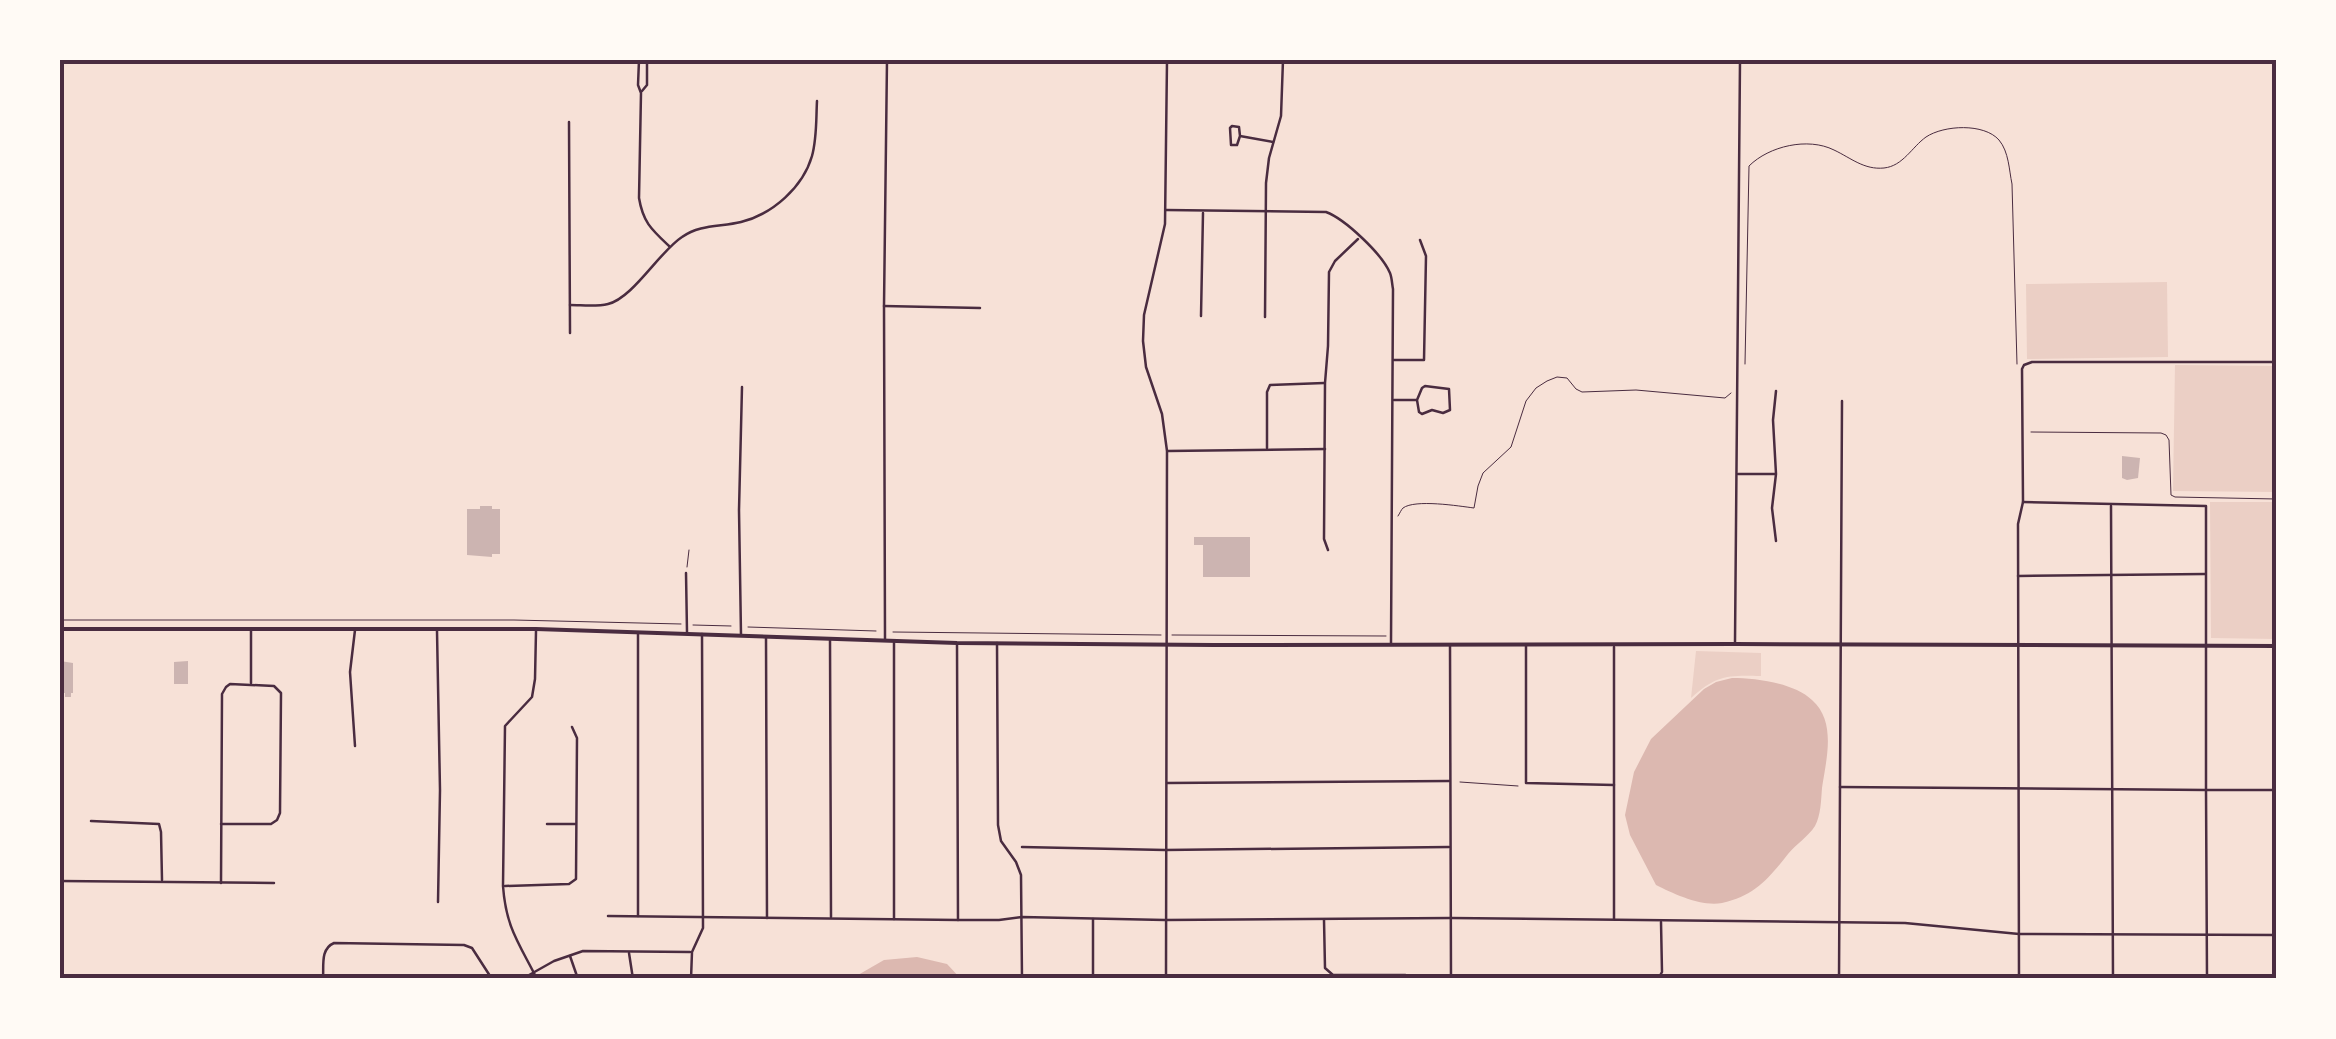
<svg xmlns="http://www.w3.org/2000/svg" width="2336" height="1039" font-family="'Public Sans',sans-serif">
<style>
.green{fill:#ebcfc5}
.water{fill:#dcb8b0}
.building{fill:#ccb4b1}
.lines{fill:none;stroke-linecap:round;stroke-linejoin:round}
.path{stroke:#4a2c40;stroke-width:1}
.minor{stroke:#4a2c40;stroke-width:2.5}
.tertiary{stroke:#4a2c40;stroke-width:2.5}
.secondary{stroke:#4a2c40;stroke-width:4}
.neatline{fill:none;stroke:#4a2c40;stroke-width:4}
</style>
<rect width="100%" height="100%" fill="#f7e1d7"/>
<g class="green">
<polygon points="2167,282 2168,357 2027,359 2026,284"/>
<polygon points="2175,365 2276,366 2276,492 2173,491"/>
<polygon points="2210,502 2276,502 2276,639 2211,638"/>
<path d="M1696,651L1761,653V676C1728,675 1716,675 1691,698Z"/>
</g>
<g class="water">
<path d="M1732,678C1756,678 1794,683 1812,700C1837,722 1826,760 1822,788C1821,800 1821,815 1815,826C1808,837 1796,844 1788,854C1769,878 1755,896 1722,903C1702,907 1674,894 1656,885L1630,835L1625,815L1634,772L1651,739L1704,689L1716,682Z"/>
<polygon points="917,957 947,964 961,979 851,979 884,960"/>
</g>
<g class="building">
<polygon points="2122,456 2140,458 2138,478 2127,480 2122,478"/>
<polygon points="480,506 492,506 492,509 500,509 500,554 492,554 492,557 467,555 467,509 480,509"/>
<polygon points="1194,537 1250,537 1250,577 1203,577 1203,545 1194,545"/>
<polygon points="60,661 73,663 73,693 71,693 71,697 65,697 65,693 60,693"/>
<polygon points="188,661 188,684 174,684 174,662"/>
</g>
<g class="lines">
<g class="path">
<path d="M1745,364L1749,166C1769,146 1808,137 1834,150C1851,158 1864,170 1884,168C1903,166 1912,147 1926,137C1944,125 1984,123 1999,140C2009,152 2009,170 2012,184L2017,364"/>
<polyline points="2031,432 2161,433 2166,435 2169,440 2171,495 2175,497 2276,499"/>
<path d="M1398,516C1400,513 1401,510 1403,508C1415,499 1459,506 1474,508L1478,486L1483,473L1511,447L1526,401L1536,388L1547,381L1557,377L1567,378L1576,389L1582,392L1636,390L1725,398L1731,393"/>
<polyline points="687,567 689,550"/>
<polyline points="60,620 514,620 681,624"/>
<polyline points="693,625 731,626"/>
<polyline points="748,627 876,631"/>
<polyline points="893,632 1161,635"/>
<polyline points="1172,635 1386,636"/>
<polyline points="1460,782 1518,786"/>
</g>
<g class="minor">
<path d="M639,60L638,85L641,93L639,198C643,222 651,229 669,246"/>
<polyline points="1167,61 1283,60 1281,116 1269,158 1266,183 1265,317"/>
<polyline points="642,91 647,85 647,60"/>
<polyline points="569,122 570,333"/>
<polyline points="1240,136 1237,145 1231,145 1230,128 1232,126 1239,127 1240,136 1273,142"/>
<path d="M1166,210L1326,212C1345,219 1382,254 1390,273C1392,278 1392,284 1393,289L1391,643"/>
<path d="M570,305C582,305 596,307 608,304C633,298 659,252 682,237C700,224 721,227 741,222C773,214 803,187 812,156C817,138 816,119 817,101"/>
<polyline points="884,306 980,308"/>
<polyline points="1201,316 1203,213"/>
<polyline points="1394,360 1424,360 1426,256 1420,240"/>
<polygon points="1425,386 1449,389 1450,410 1443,413 1432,410 1422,414 1419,412 1417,400 1422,388"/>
<polyline points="1776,391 1773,420 1776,474 1772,508 1776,541"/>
<polyline points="1394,400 1416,400"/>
<polyline points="1267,448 1267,392 1270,385 1324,383"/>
<polyline points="1168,451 1325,449"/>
<polyline points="1738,474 1775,474"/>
<polyline points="2111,506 2113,979"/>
<polyline points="1328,550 1324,539 1325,383 1328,346 1329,272 1335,261 1358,239"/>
<polyline points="686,573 687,632"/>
<polyline points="2018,576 2205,574"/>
<polyline points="355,630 350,672 355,746"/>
<polyline points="437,631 440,790 438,902"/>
<path d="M536,631L535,679L532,697L505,726L503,886C506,928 519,943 537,979"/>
<polyline points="741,635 739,510 742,387"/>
<polyline points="766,638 767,918"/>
<polyline points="830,640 831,917"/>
<polyline points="997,643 998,825 1001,841 1016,862 1021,875 1022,979"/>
<polyline points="957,644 958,920"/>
<polyline points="1526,645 1526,783 1614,785"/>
<polyline points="1614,647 1614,919"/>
<polyline points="251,683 251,631"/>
<polyline points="1167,783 1449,781"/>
<polyline points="1840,787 2206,790 2206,506 2023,502"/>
<polyline points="91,821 159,824 161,832 162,880"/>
<polyline points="547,824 575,824"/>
<polyline points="1022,847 1165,850 1449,847"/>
<polyline points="60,881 274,883"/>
<polyline points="221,883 222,694 226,687 230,684 274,686 281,693 280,813 277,820 271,824 221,824"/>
<polyline points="505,886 569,884 576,879 577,738 572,727"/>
<polyline points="608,916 958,920 999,920 1022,917 1165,920 1451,918 1905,923 2019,934 2276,935"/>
<polyline points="638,916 638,634"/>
<polyline points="894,919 894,643"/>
<polyline points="1093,919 1093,979"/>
<polyline points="1324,920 1325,968 1333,975 1405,975 1414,979"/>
<polyline points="629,953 633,979"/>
<polyline points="570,956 578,979"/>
<path d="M323,979C324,966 320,949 334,943L464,945L472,948L492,979"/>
<polyline points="522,979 554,961 583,951 690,952"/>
<polyline points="691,979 692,952 703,928 702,634"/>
<polyline points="1658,979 1662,972 1661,922"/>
<polyline points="1839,979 1842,401"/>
<polyline points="2019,979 2018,524 2023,502 2022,369 2024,365 2032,362 2276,362"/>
</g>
<g class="tertiary">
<polyline points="1095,60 1167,61 1165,224 1144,315 1143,341 1146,367 1162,414 1167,451 1166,979"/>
<polyline points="885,639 884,306 887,60"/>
<polyline points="1735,642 1740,60"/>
<polyline points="1450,646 1451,979"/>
<polyline points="2207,979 2206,790 2276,790"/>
</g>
<polyline class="secondary" points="60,629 536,629 957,643 1213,645 1735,644 2276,646"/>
</g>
<rect width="2336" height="1039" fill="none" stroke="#fffaf5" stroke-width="125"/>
<rect x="62" y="62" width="2212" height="914" class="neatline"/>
</svg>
